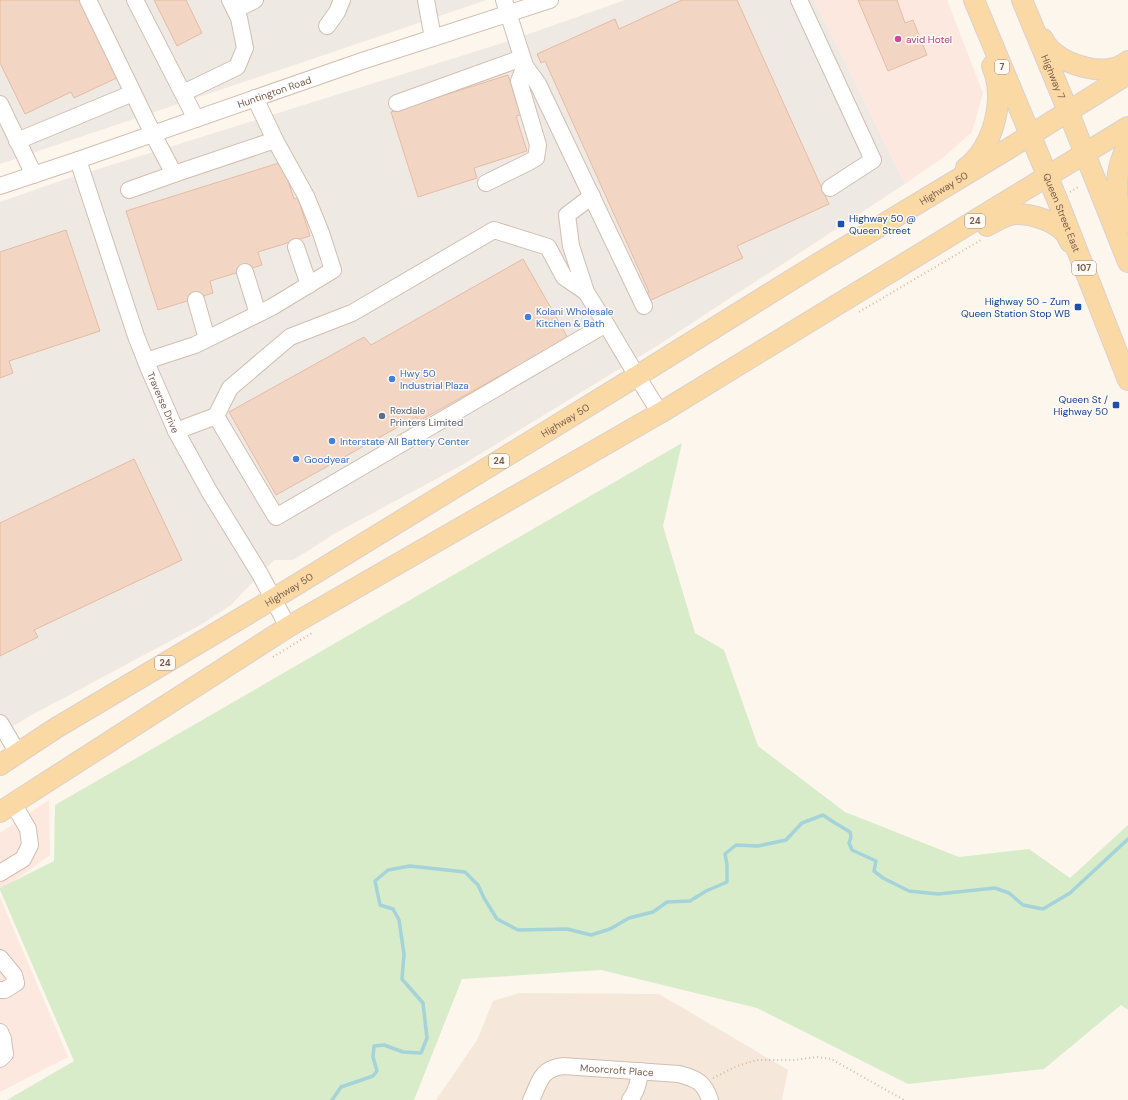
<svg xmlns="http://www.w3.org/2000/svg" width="1128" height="1100" font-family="'DM Sans',sans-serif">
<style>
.residential{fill:#f5e8da}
.commercial{fill:#fde8e0}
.industrial{fill:#efe9e4}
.green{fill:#d8ecc9}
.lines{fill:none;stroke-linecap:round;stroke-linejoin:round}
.stream{stroke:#a5d3da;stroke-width:3.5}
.building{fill:#f3d5c3;stroke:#e6bba3}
.minor-casing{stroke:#d1beb0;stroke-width:18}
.major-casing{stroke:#dad1cd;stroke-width:22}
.path{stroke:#d9b8a5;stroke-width:2;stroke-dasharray:1 3;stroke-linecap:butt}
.minor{stroke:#fff;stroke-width:16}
.major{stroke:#fbd9a5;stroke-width:20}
.hotel-dot{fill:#d1479c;stroke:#fffaf3;stroke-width:1.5}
.transit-dot{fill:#1a4fb4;stroke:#fffaf3;stroke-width:1.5}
.shop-dot{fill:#3f7fe0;stroke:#fffaf3;stroke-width:1.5}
.service-dot{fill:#5c6f8a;stroke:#fffaf3;stroke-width:1.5}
.labels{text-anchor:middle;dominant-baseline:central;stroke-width:3;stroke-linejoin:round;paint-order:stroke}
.shield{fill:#fffaf3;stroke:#a28b7f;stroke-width:1}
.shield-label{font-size:9px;font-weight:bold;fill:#7a5c4d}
.hotel-label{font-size:10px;fill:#b23c85;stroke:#fffaf3;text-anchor:start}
.street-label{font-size:10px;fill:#7a5c4d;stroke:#fffaf3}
.transit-label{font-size:10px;fill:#164399;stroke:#fffaf3;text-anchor:end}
.shop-label{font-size:10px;fill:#366cbe;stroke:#fffaf3;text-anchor:start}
.service-label{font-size:10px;fill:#4e5e75;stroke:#fffaf3;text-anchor:start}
</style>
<rect width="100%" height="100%" fill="#fdf6ec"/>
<polygon class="residential" points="519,993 659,994 788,1070 782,1100 436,1100 477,1040 493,1001"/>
<g class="commercial">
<polygon points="814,0 947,0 983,93 972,132 945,156 905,184"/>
<polygon points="49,800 50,855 0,891 0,833"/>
<polygon points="0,897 68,1057 0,1092"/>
</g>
<g class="industrial">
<polygon points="0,0 487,0 0,164"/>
<polygon points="625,0 814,0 905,184 660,344 464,464 332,535 314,547 293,560 274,560 231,605 202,624 30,716 0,734 0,202 60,181 509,41"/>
</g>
<polygon class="green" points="682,443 663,526 695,633 724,650 758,746 845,812 959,857 1029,849 1070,878 1128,825 1128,1010 1121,1005 1044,1069 908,1084 757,1008 601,970 462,979 414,1100 7,1100 74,1061 0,890 0,888 54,861 55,805"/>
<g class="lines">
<polyline class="stream" points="332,1100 341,1087 373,1076 377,1071 373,1057 374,1046 384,1045 403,1052 421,1053 427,1038 423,1003 402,979 404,954 399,920 393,909 380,905 375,881 388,870 410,866 465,872 478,885 484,898 497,919 518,930 567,929 591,935 610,929 629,918 653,912 667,902 690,901 706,891 727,882 727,865 725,854 736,845 758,846 786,840 802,823 823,815 835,823 850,832 851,837 849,843 852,850 876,861 874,871 883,878 909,891 938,894 995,888 1009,893 1023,905 1043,909 1070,893 1128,839"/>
</g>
<g class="building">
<polygon points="0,0 87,0 123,75 74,98 71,92 25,114 0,63"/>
<polygon points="154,0 186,0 202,33 177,46"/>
<polygon points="682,0 737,0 829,204 737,246 743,258 649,301 646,293 649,292 545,61 541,63 537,54 615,19 619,29"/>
<polygon points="858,0 897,0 905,23 913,20 927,55 888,71"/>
<polygon points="508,75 521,115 516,116 527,151 474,168 477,178 418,197 391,112"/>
<polygon points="282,162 294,199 298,198 310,236 258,252 262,265 210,281 213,293 158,310 126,211"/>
<polygon points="66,230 100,331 9,361 13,373 0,378 0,252"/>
<polygon points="523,259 568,338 419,421 416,417 276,495 229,412 364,337 371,345"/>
<polygon points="134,459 182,560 34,630 38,637 0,656 0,523"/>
</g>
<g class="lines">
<defs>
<g id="minor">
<polyline points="88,0 153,134 174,174 129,190"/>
<polyline points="135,0 196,119"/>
<polyline points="426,0 433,38"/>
<polyline points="504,0 525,66 538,84 644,306"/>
<polyline points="799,0 873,160 830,188"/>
<polyline points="235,10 255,0"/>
<polyline points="327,26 337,12 342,0"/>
<polyline points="183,93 237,67 245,48 239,18 230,0"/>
<polyline points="397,103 522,58"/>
<polyline points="0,104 34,175"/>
<polyline points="17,141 133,93"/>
<path id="s1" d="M78,160L136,336L149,369L176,431L209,491L260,574L288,627"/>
<polyline points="174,174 275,140 255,98"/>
<polyline points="486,183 527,163 536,158 538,145 519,81 525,66"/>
<path id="s2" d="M0,186L78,160L362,61L550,0"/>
<polyline points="592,196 567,215 571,246 586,292 606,324"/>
<polyline points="296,247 309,285"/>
<polyline points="245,272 258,314"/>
<polyline points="196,300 207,339"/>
<polyline points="146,361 195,345 272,307 333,270 321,233 306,196 275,140"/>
<polyline points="216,416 230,388 290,337 352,313 494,230 548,247 564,277 586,292"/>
<polyline points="176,431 216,416 276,517 606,324 637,376 660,413"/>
<polyline points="0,723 18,753"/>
<polyline points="0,873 23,859 30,845 28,829 13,803"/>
<polyline points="0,958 14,975 16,983 5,990 0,990"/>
<polyline points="0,1032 3,1039 5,1054 0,1059"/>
<path id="s3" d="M531,1100C540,1082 540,1069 563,1066L679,1074C697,1079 704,1082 710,1100"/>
<path d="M630,1100C637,1091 639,1082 640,1071"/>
</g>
<g id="major">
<path id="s4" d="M974,0L1057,199L1128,380"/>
<path id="s5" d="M1022,0L1068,111L1128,262"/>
<path d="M1043,39C1046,45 1051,51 1057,55C1070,65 1098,73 1114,68C1119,67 1124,64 1128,61"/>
<path d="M966,168C994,146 1006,99 992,66"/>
<path d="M1124,223C1114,198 1114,169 1128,145"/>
<path d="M987,226C996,221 1006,214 1016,214C1033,214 1055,221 1066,234C1067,236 1069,240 1070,242"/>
<path id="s6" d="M0,765L56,728L273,599L637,376L814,266L1008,149L1128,74"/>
<polyline points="0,812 288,627 660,413 1128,127"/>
</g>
</defs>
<use href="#minor" class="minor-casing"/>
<use href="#major" class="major-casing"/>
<g class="path">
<polyline points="1070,192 1080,186"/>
<polyline points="859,312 981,240"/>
<polyline points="273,657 312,633"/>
<polyline points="713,1078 737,1066 757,1060 794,1060 817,1057 831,1059 904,1100"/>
</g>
<use href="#minor" class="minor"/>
<use href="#major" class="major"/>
</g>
<circle class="hotel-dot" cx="898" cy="39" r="4"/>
<g class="transit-dot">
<rect x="837" y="220" width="8" height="8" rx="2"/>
<rect x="1074" y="303" width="8" height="8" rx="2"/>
<rect x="1112" y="401" width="8" height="8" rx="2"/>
</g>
<g class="shop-dot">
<circle cx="528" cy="317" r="4"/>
<circle cx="392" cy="379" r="4"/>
<circle cx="332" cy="441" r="4"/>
<circle cx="296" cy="459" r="4"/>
</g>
<circle class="service-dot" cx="382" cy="416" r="4"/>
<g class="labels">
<g class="shield">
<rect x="995" y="60" width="14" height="14" rx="3"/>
<rect x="965" y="214" width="20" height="14" rx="3"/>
<rect x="1072" y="261" width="24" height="14" rx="3"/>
<rect x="489" y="454" width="20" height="14" rx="3"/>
<rect x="155" y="656" width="20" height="14" rx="3"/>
</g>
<g class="shield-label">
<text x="1002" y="67">7</text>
<text x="975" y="221">24</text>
<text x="1084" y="268">107</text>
<text x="499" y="461">24</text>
<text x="165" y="663">24</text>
</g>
<g class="hotel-label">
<text x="906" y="39">avid Hotel</text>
</g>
<g class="street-label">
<text stroke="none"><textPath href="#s5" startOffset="83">Highway 7</textPath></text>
<text stroke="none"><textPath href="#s2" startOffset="290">Huntington Road</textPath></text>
<text stroke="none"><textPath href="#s6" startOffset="1106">Highway 50</textPath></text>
<text stroke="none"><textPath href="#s4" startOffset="230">Queen Street East</textPath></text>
<text stroke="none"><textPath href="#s1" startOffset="257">Traverse Drive</textPath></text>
<text stroke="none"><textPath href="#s6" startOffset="662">Highway 50</textPath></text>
<text stroke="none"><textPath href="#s6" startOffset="338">Highway 50</textPath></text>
<text stroke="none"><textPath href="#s3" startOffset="104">Moorcroft Place</textPath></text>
</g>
<g class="transit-label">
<text x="849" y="218" text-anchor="start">Highway 50 @<tspan x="849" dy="12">Queen Street</tspan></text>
<text x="1070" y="301">Highway 50 - Zum<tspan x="1070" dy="12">Queen Station Stop WB</tspan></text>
<text x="1108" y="399">Queen St /<tspan x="1108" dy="12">Highway 50</tspan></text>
</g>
<g class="shop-label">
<text x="536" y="311">Kolani Wholesale<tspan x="536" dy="12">Kitchen &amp; Bath</tspan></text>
<text x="400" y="373">Hwy 50<tspan x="400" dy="12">Industrial Plaza</tspan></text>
<text x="340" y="441">Interstate All Battery Center</text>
<text x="304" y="459">Goodyear</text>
</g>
<g class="service-label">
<text x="390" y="410">Rexdale<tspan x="390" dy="12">Printers Limited</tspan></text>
</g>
</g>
</svg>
